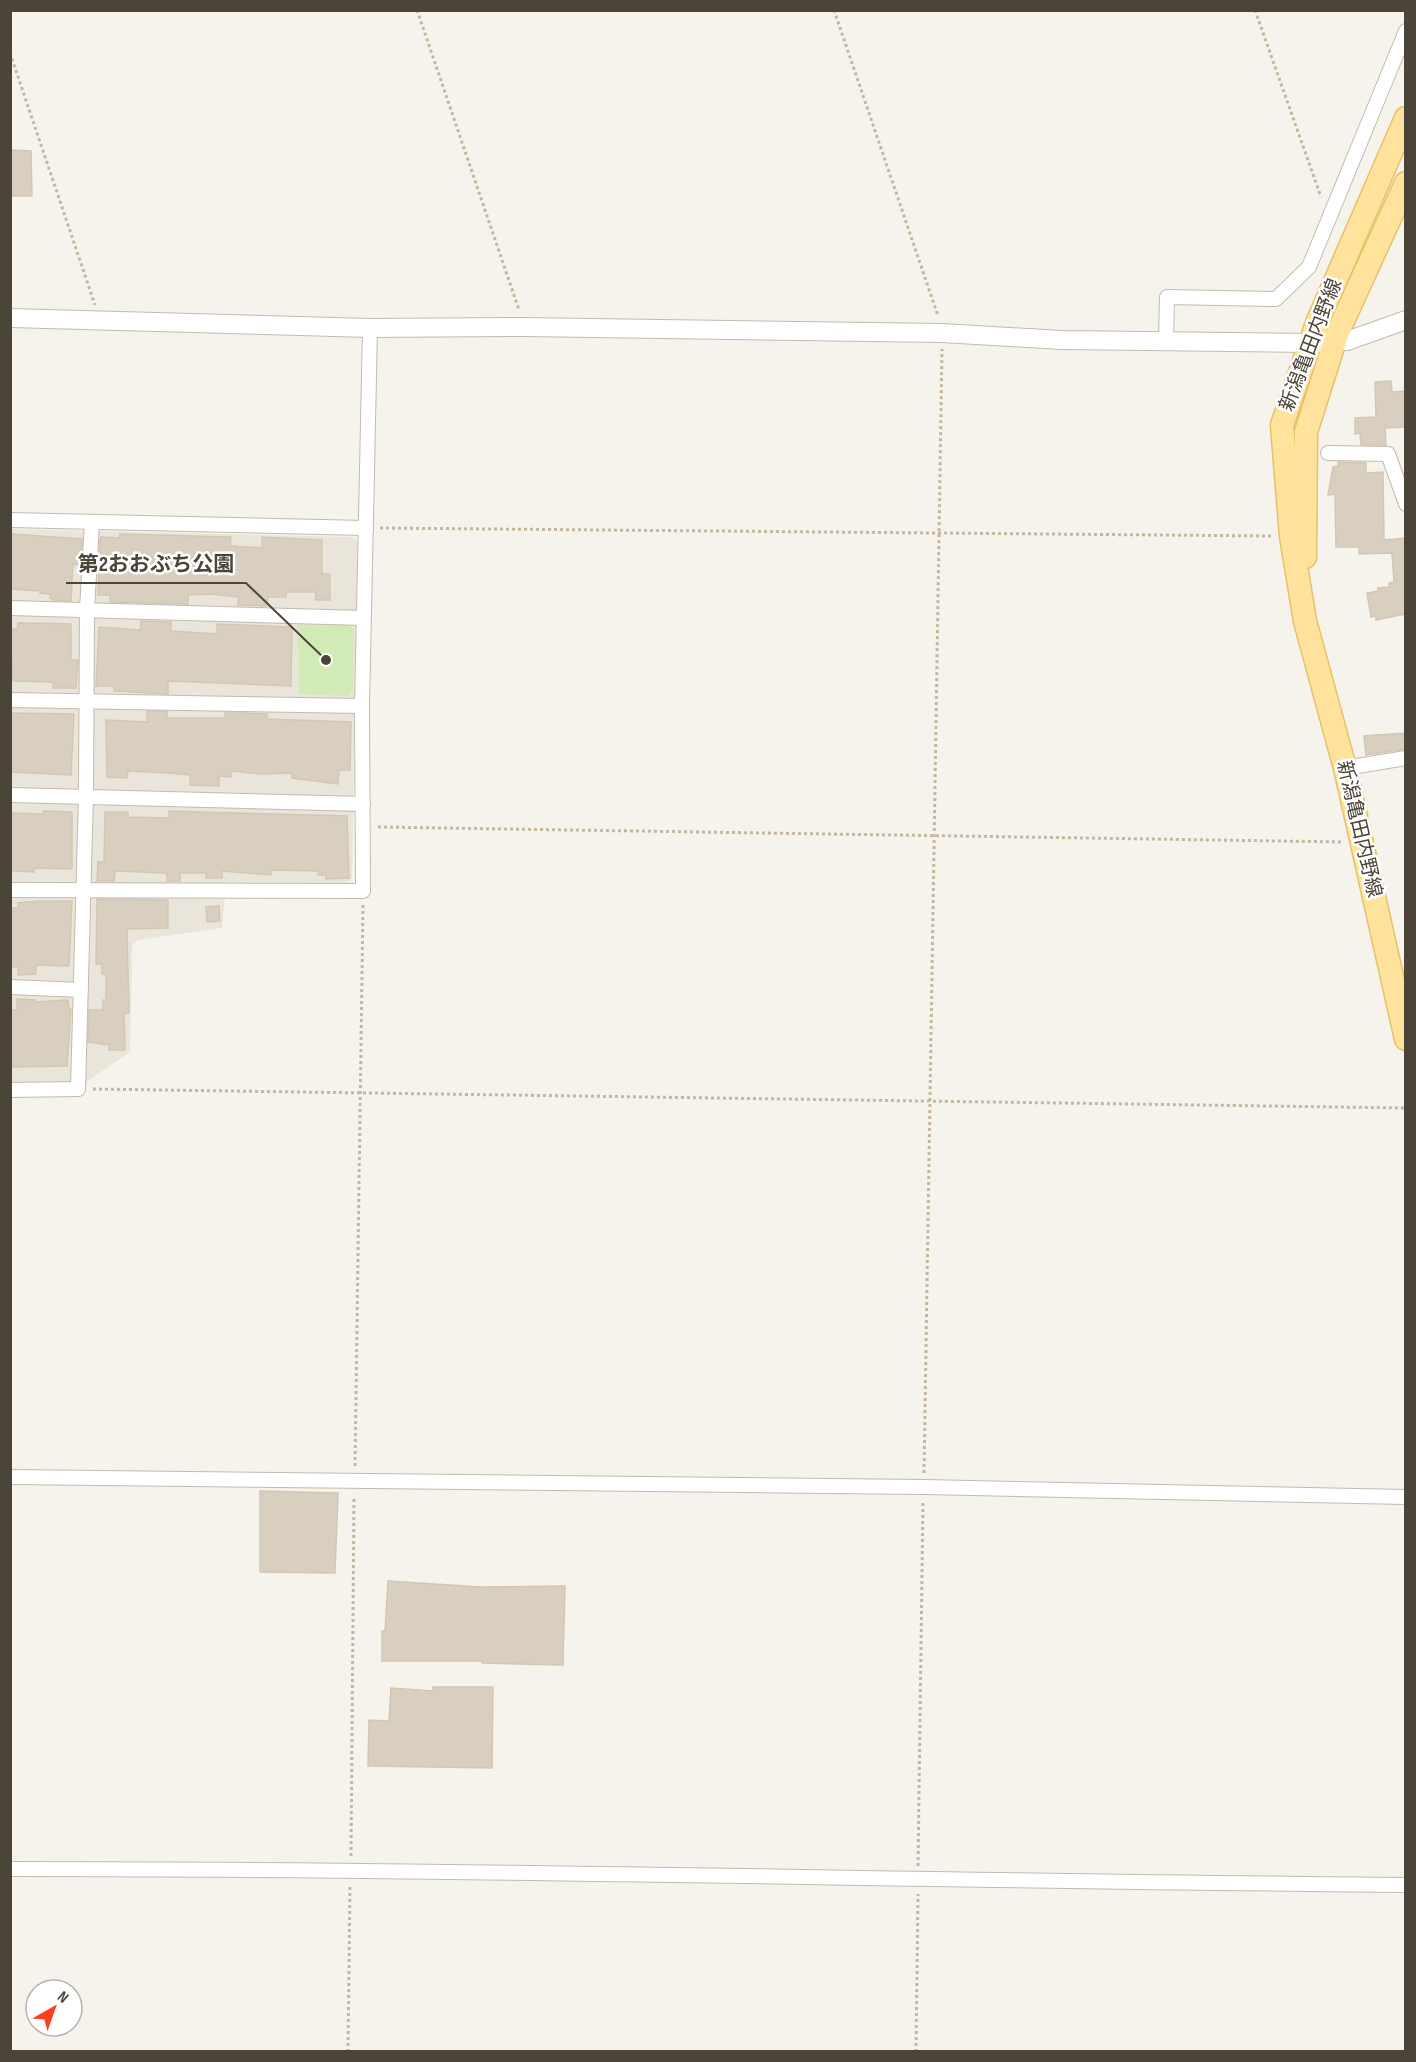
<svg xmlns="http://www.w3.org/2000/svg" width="1416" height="2062" font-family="'Sofia Sans Condensed','Noto Sans JP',sans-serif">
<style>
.residential{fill:#eae5da}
.green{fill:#d2eab5}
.building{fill:#d8cfc1;stroke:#d3c7b4;stroke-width:1.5}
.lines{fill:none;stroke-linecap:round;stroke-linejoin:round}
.minor-casing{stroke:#c2bbae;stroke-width:16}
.tertiary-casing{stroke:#c2bbae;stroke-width:20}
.primary-casing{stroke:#e6c16a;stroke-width:25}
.path{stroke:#c4b79f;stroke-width:3;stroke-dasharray:3 3;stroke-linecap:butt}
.minor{stroke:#fff;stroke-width:14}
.tertiary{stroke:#fff;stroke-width:18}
.primary{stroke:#ffe39c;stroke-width:22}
.labels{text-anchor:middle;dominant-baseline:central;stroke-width:5;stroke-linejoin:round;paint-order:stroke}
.street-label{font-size:20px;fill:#4b4439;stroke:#fff}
.leader{fill:none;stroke:#4b4439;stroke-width:2}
.callout-dot{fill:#4b4439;stroke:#fff;stroke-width:2}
.callout-label{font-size:21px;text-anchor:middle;font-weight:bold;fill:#4b4439;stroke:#fff;stroke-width:5;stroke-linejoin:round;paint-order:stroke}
</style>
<rect width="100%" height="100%" fill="#f6f3ec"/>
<polygon class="residential" points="11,529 352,537 358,542 352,879 345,884 226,884 222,928 137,940 132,946 130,1052 86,1082 11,1083"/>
<polygon class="green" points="297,625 348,625 354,629 353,690 349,696 299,694"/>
<g class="building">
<polygon points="10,150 31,151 32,196 10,196"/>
<polygon points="1391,381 1392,392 1406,391 1406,427 1385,428 1386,445 1361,445 1360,433 1355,434 1355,418 1376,417 1375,382"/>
<polygon points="1338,462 1366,463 1366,473 1383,472 1384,540 1406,538 1406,614 1376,620 1376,616 1371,617 1367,593 1378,591 1378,588 1389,587 1389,583 1394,582 1392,553 1359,554 1359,547 1336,547 1335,494 1328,495 1333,467 1338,466"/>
<polygon points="10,534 82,539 81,565 73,564 71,601 54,600 50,598 50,594 40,593 40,591 10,589"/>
<polygon points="120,534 231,537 230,546 262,548 262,537 322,540 322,574 330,574 330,600 315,600 316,592 286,592 286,597 268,597 267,606 238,605 238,597 211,594 188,595 188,604 110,602 110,595 98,595 100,540 101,537 119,538"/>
<polygon points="141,621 171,622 171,631 217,634 217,624 292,627 291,686 168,681 168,694 114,691 114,686 96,686 99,627 140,630"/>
<polygon points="18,623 71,624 71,660 78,660 76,688 53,688 53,682 13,681 10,629 17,629"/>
<polygon points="147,711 167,712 167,718 225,718 225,713 242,713 267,714 267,719 351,722 350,770 339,770 338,784 292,778 292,773 262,774 231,771 231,777 219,776 219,786 190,785 190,775 169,773 128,771 127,778 107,777 106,720 147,722"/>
<polygon points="11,713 74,714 71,775 10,772"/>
<polygon points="1406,733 1406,749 1366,755 1364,736"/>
<polygon points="43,811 72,812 72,869 34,868 34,872 11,871 10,813 43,814"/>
<polygon points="169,811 347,816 349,878 326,879 326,875 318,875 318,871 271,870 271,875 222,871 222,878 206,878 206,873 180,873 180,881 167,881 167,873 115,871 114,881 97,881 98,862 104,862 105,812 128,812 128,817 169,818"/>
<polygon points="97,899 168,900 168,928 127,929 129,1013 124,1013 125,1050 109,1050 109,1045 88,1042 89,1010 103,1010 103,1000 106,1000 106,974 102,974 102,964 96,964"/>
<polygon points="40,901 72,901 69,966 36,965 36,974 18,975 18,967 10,967 10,908 18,908 18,903"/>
<polygon points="219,906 220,921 207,922 206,907"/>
<polygon points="17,999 35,1000 35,1002 68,1000 69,1009 71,1009 67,1066 10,1067 10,1010 17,1010"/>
<polygon points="260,1491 338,1493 335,1573 260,1572"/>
<polygon points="388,1581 481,1587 565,1586 563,1665 482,1663 482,1661 382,1661 382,1631 385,1631"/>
<polygon points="433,1687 493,1687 492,1768 368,1766 369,1720 389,1721 391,1688 433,1691"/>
</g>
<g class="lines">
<defs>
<g id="minor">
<polyline points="1166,341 1167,297 1276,299 1309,267 1406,31"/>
<polyline points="1328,453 1388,454 1406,504"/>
<polyline points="10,520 366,528"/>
<polyline points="10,608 364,618"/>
<polyline points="10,700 362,706"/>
<polyline points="1345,768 1406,758"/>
<polyline points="10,795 363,804"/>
<polyline points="10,890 363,891 362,706 370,328"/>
<polyline points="10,987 81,990"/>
<polyline points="10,1090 78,1089 86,795 87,610 92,523"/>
<polyline points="10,1477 924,1487 1406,1497"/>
<path d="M10,1869C476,1869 940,1881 1406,1885"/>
</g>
<polyline id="tertiary" points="10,318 370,328 524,327 942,333 1061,340 1310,343 1347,341 1406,320"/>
<g id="primary">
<polyline points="1406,118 1317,323 1282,425 1291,536 1305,621 1345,768 1406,1039"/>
<polyline points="1305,557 1306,432 1337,334 1406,183"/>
</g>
</defs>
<use href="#minor" class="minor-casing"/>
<use href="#tertiary" class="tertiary-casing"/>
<use href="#primary" class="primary-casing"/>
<g class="path">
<polyline points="417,10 519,310"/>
<polyline points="834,10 938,316"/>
<polyline points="1255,10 1321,197"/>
<polyline points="10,53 95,305"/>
<polyline points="380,528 1271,536"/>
<polyline points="378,827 1343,842"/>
<polyline points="93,1089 1406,1108"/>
<polyline points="355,1466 363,905"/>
<polyline points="924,1473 942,349"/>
<polyline points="351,1856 354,1496"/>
<polyline points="918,1866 923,1501"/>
<polyline points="348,2052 350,1886"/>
<polyline points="916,2052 918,1894"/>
</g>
<use href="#minor" class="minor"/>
<use href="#tertiary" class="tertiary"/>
<use href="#primary" class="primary"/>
</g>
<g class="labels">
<g class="street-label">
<text transform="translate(1311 345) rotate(-69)">新潟亀田内野線</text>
<text transform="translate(1359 829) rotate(77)">新潟亀田内野線</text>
</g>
</g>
<path class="leader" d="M326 660L246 583H66"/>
<circle class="callout-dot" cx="326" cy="660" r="6"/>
<g class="callout-label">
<text x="156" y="571">第2おおぶち公園</text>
</g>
<rect width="1416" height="2062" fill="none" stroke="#4b4439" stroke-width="24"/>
<g transform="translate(54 2008) rotate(40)"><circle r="28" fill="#ffffff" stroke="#b7b4b0" stroke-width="1.5"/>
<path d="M0-4.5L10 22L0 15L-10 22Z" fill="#fc3f1d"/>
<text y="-9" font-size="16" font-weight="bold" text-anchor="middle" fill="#4b4439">N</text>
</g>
</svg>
